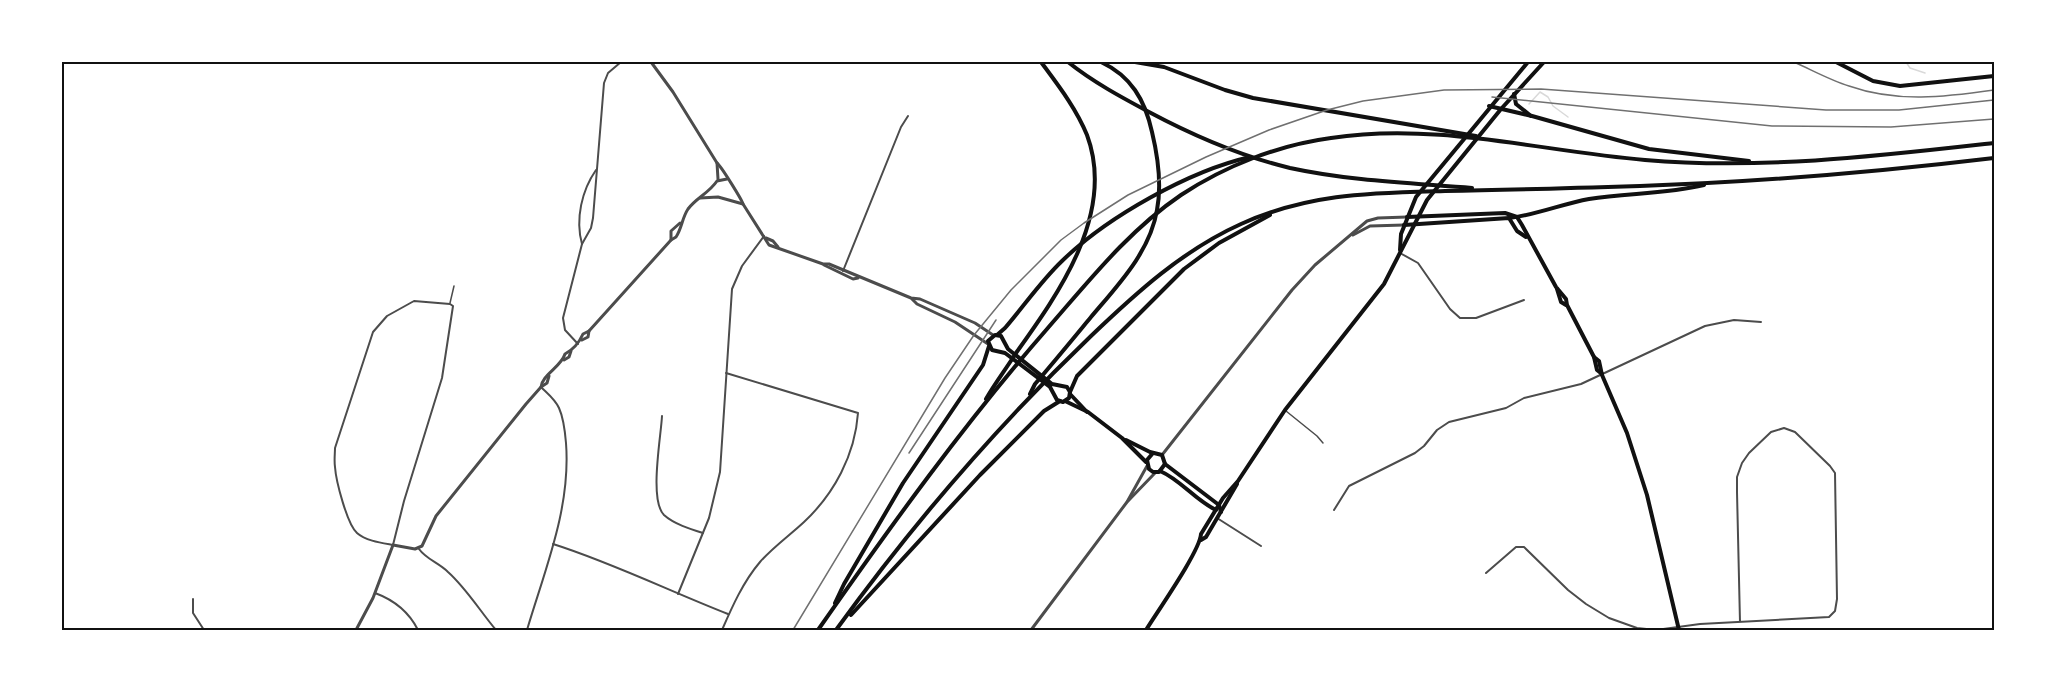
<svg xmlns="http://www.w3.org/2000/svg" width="2056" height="692" font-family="Montserrat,sans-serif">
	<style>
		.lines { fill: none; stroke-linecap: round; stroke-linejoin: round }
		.stream { stroke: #d9d9d9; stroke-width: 1.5 }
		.service { stroke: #4c4c4c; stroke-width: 1.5 }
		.minor { stroke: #4c4c4c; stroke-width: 2 }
		.tertiary { stroke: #4c4c4c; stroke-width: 3 }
		.secondary { stroke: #111; stroke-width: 4 }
		.trunk { stroke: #111; stroke-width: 4 }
		.tram { stroke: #707070; stroke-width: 1.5 }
		.rail { stroke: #707070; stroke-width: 1.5 }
		.neatline { fill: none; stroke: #111; stroke-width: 2 }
	</style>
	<rect width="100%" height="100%" fill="#fff"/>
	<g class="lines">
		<!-- stream -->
		<g class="stream">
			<path d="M1906 62 1910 68 1925 73"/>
			<path d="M1529 104 1540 92 1548 97 1553 106 1568 117"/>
		</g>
		<!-- service -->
		<g class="service">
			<path d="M450 303 454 286"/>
			<path d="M1286 411 1317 436 1323 443"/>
		</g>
		<!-- minor -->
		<g class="minor">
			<path d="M582 244C575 219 582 190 596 170"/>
			<path d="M1400 253 1418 263 1450 309 1460 318H1476L1524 300"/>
			<path d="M843 271 901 127 908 116"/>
			<path d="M414 301 450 304 453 306 442 378 404 501 393 545C382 543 366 541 357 533 347 524 336 481 335 467 334 460 335 454 335 448L373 332 387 316Z"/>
			<path d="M578 344 565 330 563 318 582 244 591 228 593 218 604 83 608 73 621 62"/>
			<path d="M662 416C661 437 649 500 664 515 674 524 690 529 703 533"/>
			<path d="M1334 510 1349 486 1415 453 1424 446 1437 430 1449 422 1506 408 1524 398 1581 384 1705 326 1734 320 1761 322"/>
			<path d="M1217 518 1261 546"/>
			<path d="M553 544C613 563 669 591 728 614"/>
			<path d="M419 549C426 559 439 563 448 572 466 588 480 611 496 630"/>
			<path d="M1486 573 1516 547H1524L1568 590 1586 604 1609 618 1637 628 1656 630 1700 624 1829 617 1835 611 1837 599 1835 473 1830 466 1795 432 1784 428 1771 432 1749 453 1742 463 1737 477V492L1740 622"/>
			<path d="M375 593C394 600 409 612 418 630"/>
			<path d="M678 594 709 518 720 472 732 289 742 266 764 236"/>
			<path d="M193 599V613L204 630"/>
			<path d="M527 630C545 569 571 508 566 443 565 431 564 419 559 408 555 399 547 393 541 387"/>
			<path d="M722 630C732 607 743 582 760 562 773 547 789 536 804 522 834 494 855 455 858 413L726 373"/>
		</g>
		<!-- tertiary -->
		<g class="tertiary">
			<path d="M651 62 673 92 717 163C721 166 742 200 743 204L769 245 823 264H829L911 298 920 299 975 323 993 335"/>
			<path d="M717 163 718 179"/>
			<path d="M700 198 718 197 743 204"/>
			<path d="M1353 235 1370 226 1404 225"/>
			<path d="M766 238 773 241 778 247"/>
			<path d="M671 240V231L680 223"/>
			<path d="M824 265 853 279 858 278"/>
			<path d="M912 299 917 304 955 322 988 344"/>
			<path d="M582 340 588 337 589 331"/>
			<path d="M564 360 569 357 571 351"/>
			<path d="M541 387C542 375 561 367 565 354 574 349 579 343 583 334L589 331 671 240 676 237C682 228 682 218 688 209 696 198 709 193 717 181L727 179"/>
			<path d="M1162 455 1292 290 1315 265 1367 221 1378 218 1407 217"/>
			<path d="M1128 501 1155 473"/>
			<path d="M356 630 373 598 393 545 415 549 422 546 436 516 526 404 541 387 547 383 549 376"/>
			<path d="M1031 630 1127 502 1147 466"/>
		</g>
		<!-- secondary -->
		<g class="secondary">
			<path d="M1836 62 1873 81 1900 86 1994 76"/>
			<path d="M1407 217 1505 213 1517 217 1522 225 1556 287 1566 299 1567 305 1594 357 1599 361 1602 375 1627 433 1647 495 1679 630"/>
			<path d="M1404 225 1509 218 1517 231 1526 237"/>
			<path d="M1400 250 1401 234 1416 197 1528 62"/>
			<path d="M1557 289 1561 302 1566 305"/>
			<path d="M995 335 1001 336 1008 349 1052 384 1067 387 1070 392 1069 398 1063 402 1057 400 1050 387 1021 365 1005 353 992 350 988 341Z"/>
			<path d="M1594 357 1597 370 1602 374"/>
			<path d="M1070 394 1087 412"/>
			<path d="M1065 401 1088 412 1122 438 1146 462"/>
			<path d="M1126 440 1150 452 1162 455 1165 464"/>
			<path d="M1153 453 1147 460 1149 469 1153 472H1159L1165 464"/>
			<path d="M1165 464 1219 505 1221 512"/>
			<path d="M1160 471C1181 480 1195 500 1216 510"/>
			<path d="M1201 540 1206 537 1237 484"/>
			<path d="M1146 630C1157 612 1200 551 1201 534L1223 498 1238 481 1285 410 1384 284 1427 200 1501 109 1544 62"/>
		</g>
		<!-- trunk -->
		<g class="trunk">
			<path d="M1068 62C1093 82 1121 97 1149 112 1194 136 1240 156 1290 168 1350 181 1411 183 1472 188"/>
			<path d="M1135 62 1164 67 1225 90 1253 98 1476 136"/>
			<path d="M1514 94 1516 104 1531 116"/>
			<path d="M1489 106 1532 116 1649 149 1749 161"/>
			<path d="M1509 218C1536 215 1562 204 1589 199 1628 193 1666 194 1704 185"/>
			<path d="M997 335 1005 328C1024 306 1041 281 1062 261 1107 217 1189 171 1250 157"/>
			<path d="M1070 392 1077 376 1184 269 1219 243 1270 215"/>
			<path d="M1030 394 1035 384C1054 362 1072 340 1091 317 1118 285 1150 252 1157 210 1162 184 1158 157 1152 132 1145 100 1131 76 1101 62"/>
			<path d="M986 399C995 383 1006 369 1016 353 1059 293 1116 213 1087 135 1076 108 1058 85 1041 62"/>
			<path d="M835 603 844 584 903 483 983 365 989 346"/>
			<path d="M851 615 980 475 1044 411 1060 401"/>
			<path d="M818 630C890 527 964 424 1047 329 1089 281 1128 231 1181 195 1225 166 1278 145 1331 138 1436 122 1540 151 1645 160 1761 170 1879 156 1994 143"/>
			<path d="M836 630C912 525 997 426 1091 336 1136 293 1183 250 1241 224 1310 193 1371 193 1445 191 1510 190 1575 188 1640 186 1758 182 1877 172 1994 158"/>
		</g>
		<!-- tram -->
		<path class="tram" d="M1794 62C1812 70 1830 80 1849 86 1897 103 1945 97 1994 90"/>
		<!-- rail -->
		<g class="rail">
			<path d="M1492 97 1772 126 1891 127 1994 119"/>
			<path d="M909 453 996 320"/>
			<path d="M793 630 945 378 974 335 1011 290 1061 240 1084 223 1128 195 1206 157 1269 130 1327 110 1363 101 1444 90 1541 89 1826 110H1899L1994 100"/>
		</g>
	</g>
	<!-- border -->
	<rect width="2056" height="692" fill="none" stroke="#ffffff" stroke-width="126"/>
	<rect x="63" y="63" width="1930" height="566" class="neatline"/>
</svg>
